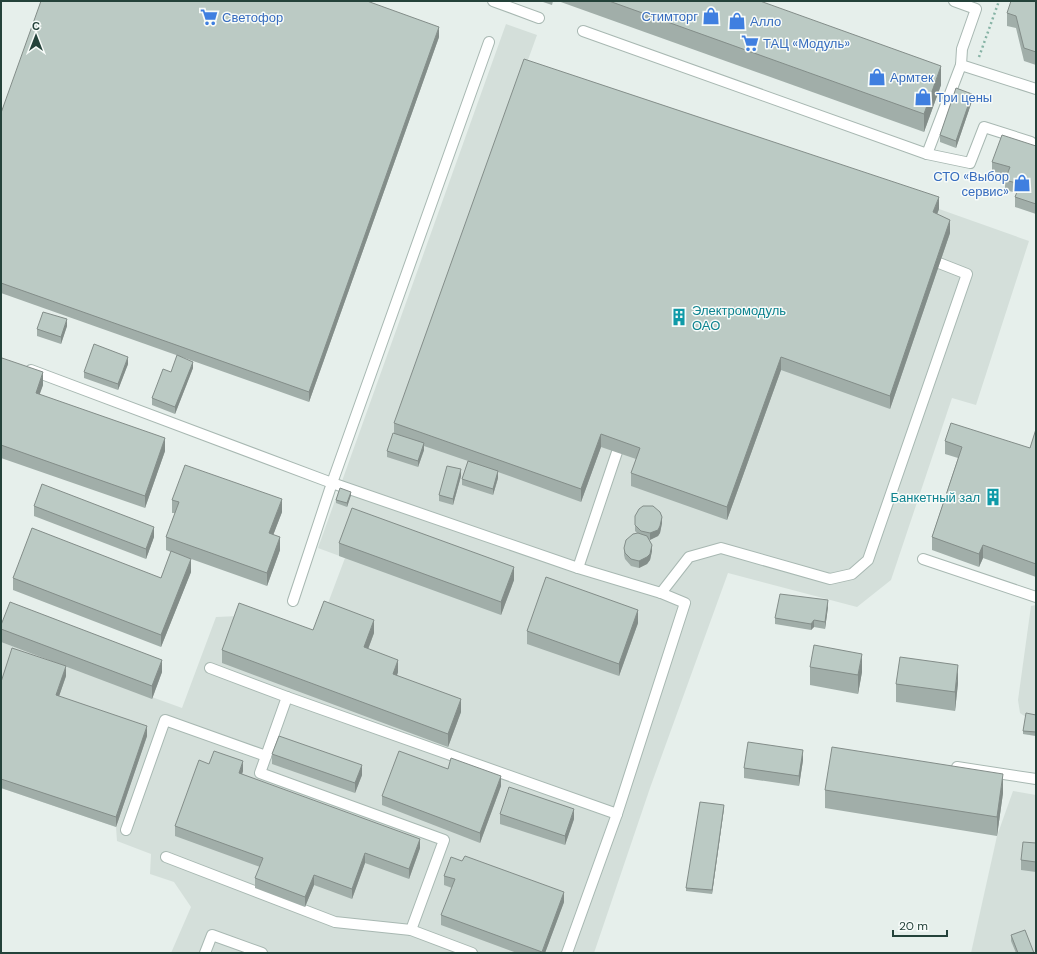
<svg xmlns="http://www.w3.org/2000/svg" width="1037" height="954" font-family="'DM Sans',sans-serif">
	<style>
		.built { fill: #d4dfda }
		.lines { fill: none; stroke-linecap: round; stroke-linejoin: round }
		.service-casing { stroke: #a8b8b2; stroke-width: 12 }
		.path { stroke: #86b3a5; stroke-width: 2.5; stroke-dasharray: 2 3; stroke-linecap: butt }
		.service { stroke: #fff; stroke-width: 10 }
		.wall { fill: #a1aea9 }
		.shaded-wall { fill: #838d89 }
		.building { fill: #bbcac4; stroke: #838d89 }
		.labels { text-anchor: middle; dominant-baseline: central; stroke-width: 3; stroke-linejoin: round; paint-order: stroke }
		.shop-label { font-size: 13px; fill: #366cbe; stroke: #f7fbf9; text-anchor: start }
		.culture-label { font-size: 13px; fill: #0d838f; stroke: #f7fbf9; text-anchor: start }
	</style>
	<rect width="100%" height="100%" fill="#e6efeb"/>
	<!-- built -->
	<g class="built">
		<path d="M506 24 537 35 524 71 939 209 1029 241 976 405 952 398 891 580 857 607 728 573 650 788 594 953H171L191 907 174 882 150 874 151 854 117 841 116 827 1 788V642L182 708 216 617 239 616 313 643 345 558 318 548Z"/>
		<path d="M1036 605V736L1023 734 1026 717 1020 713 1018 700 1031 606Z"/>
		<path d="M1013 791 1036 795V953H971L997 836Z"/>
	</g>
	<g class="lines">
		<!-- service casing -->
		<g class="service-casing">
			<g id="service">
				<path d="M493 1 539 18"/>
				<path d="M954 1 976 9 962 49 961 65 1036 89"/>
				<path d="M583 31 927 154"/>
				<path d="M961 65 927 154 970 163 984 127 1031 142"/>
				<path d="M31 370 332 483 293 601"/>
				<path d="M923 559 1036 597"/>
				<path d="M578 568 617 452"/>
				<path d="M661 593 689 557 721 548 830 579 852 574 868 560 967 274 939 263"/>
				<path d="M210 668 287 697 617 814 685 603 661 593 578 568 332 483 489 42"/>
				<path d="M287 697 260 773 444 840 411 930"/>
				<path d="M957 767 1036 779"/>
				<path d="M126 830 165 720 266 756"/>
				<path d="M166 857 335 922 411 930 472 953"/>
				<path d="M205 953 212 935 262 953"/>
				<path d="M567 953 617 814"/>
			</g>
		</g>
		<!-- path -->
		<path class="path" d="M979 57 999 1"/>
		<!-- service -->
		<use href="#service" class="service"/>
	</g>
	<!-- wall -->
	<g class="wall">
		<path d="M540 1H553L552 5Z"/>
		<path d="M558 1H760L941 85 924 132Z"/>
		<path d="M1036 1V65L1024 61 1016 28 1007 26V13Z"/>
		<path d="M439 37 309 402 1 293V113Z"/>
		<path d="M972 101 956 148 940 142V135Z"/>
		<path d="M1036 146V214L1015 207V197L1017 193 1005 190V180L1007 176 992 171V162Z"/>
		<path d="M939 209 937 214 950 233 890 409 781 370 727 520 631 486V473L636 459 601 447 581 502 498 472V478L493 495 462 485V479L468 461 424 446V450L418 467 387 457V451L394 434V423Z"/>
		<path d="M67 326 61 344 37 336V329Z"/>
		<path d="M1 360 43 385 39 394 165 451 145 508 1 458Z"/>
		<path d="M128 364 118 390 84 378V372Z"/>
		<path d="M193 368 175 414 152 405V398L171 372Z"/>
		<path d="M1036 429V577L983 558 979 567 932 550V537L958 458 945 454V441L1030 448Z"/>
		<path d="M461 476 453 505 439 501V495Z"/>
		<path d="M351 495 347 507 336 503V500Z"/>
		<path d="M172 500 282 512 273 535 280 550 267 586 180 555 191 572 161 647 13 590V578H161L171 552 166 550V537L175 513H172Z"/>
		<path d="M34 506 154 537 146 559 34 516Z"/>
		<path d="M635 516 662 523 660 533 658 536 649 540 652 551 650 560 647 564 639 568 631 566 625 559 624 555V548L637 533 635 531Z"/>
		<path d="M339 543 514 580 501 615 339 556Z"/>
		<path d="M828 607 825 629 814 627 811 630 775 624V618Z"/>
		<path d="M638 623 619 676 527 644V631Z"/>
		<path d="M1 625 162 672 152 699 1 642Z"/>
		<path d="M313 630 374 633 368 649 398 672 397 675 461 712 448 747 222 663V650Z"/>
		<path d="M810 667 862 672 858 694 810 685Z"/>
		<path d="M66 676 59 696 147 736 116 827 1 788V682Z"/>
		<path d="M958 683 955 711 896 702V684Z"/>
		<path d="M1036 715V736L1023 734V731Z"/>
		<path d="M272 754 362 775 355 793 272 764Z"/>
		<path d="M803 760 799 786 744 778V768Z"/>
		<path d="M209 764 243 771 242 774 420 848 409 879 365 863 352 899 314 885 305 907 255 888V878L260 867 175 836V826Z"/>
		<path d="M448 769 501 786 480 843 382 805V796Z"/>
		<path d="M825 790 1003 793 997 836 825 808Z"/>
		<path d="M724 808 712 894 686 891V888Z"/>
		<path d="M500 814 574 819 565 845 500 824Z"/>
		<path d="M1036 843V872L1021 870V860Z"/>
		<path d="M462 861 564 902 545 953H517L441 925V915L452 888 444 885V876Z"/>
		<path d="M1011 935 1034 953H1016L1011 941Z"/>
	</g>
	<!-- shaded-wall -->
	<g class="shaded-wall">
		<path d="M439 27V37L309 402V392Z"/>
		<path d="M941 66V85L924 132V114Z"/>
		<path d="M972 94V101L956 148V141Z"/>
		<path d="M939 197V209L933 225V212Z"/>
		<path d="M950 220V233L890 409V396Z"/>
		<path d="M67 319V326L61 344V337Z"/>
		<path d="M128 357V364L118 390V384Z"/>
		<path d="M781 357V370L727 520V507Z"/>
		<path d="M193 362V368L175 414V407Z"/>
		<path d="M43 372V385L36 405V393Z"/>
		<path d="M601 434V447L581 502V489Z"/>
		<path d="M165 438V451L145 508V496Z"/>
		<path d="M424 443V450L418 467V461Z"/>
		<path d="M461 469V476L453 505V499Z"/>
		<path d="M498 471V478L493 495V489Z"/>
		<path d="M351 492V495L347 507V503Z"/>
		<path d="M282 499V512L269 546V533Z"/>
		<path d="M662 517V523L660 533 658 536 650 540V533Z"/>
		<path d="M154 527V537L146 559V549Z"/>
		<path d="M280 537V550L267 586V573Z"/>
		<path d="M652 545V551L650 560 647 564 639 568V561Z"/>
		<path d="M983 545V558L979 567V554Z"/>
		<path d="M191 559V572L161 647V635Z"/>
		<path d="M514 567V580L501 615V602Z"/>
		<path d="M828 600V607L825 629V622Z"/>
		<path d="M638 610V623L619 676V664Z"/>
		<path d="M374 620V633L364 660V647Z"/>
		<path d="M814 620V627L811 630V624Z"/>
		<path d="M862 654V672L858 694V675Z"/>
		<path d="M162 660V672L152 699V686Z"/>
		<path d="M398 660V672L393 687V674Z"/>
		<path d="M958 665V683L955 711V692Z"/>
		<path d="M66 666V676L56 705V695Z"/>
		<path d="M461 699V712L448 747V734Z"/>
		<path d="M147 726V736L116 827V817Z"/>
		<path d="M803 750V760L799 786V776Z"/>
		<path d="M243 761V771L239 783V773Z"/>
		<path d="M362 765V775L355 793V783Z"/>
		<path d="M1003 774V793L997 836V817Z"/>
		<path d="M501 776V786L480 843V833Z"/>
		<path d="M724 805V808L712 894V890Z"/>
		<path d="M574 809V819L565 845V836Z"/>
		<path d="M420 839V848L409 879V869Z"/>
		<path d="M365 853V863L352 899V889Z"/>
		<path d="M314 875V885L305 907V897Z"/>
		<path d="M564 892V902L545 953H542Z"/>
	</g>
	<!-- building -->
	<g class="building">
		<path d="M41 1H367L439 27 309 392 1 283V113Z"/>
		<path d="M609 1H760L941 66 924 114Z"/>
		<path d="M1011 1H1036V52L1024 48 1016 16 1007 13Z"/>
		<path d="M524 59 939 197 933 212 950 220 890 396 781 357 727 507 631 473 640 448 601 434 581 489 394 423Z"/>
		<path d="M956 88 972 94 956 141 940 135Z"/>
		<path d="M1002 135 1036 146V204L1015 197 1020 184 1005 180 1010 167 992 162Z"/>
		<path d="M43 312 67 319 61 337 37 329Z"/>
		<path d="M94 344 128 357 118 384 84 372Z"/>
		<path d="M177 355 193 362 175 407 152 398 163 369 171 372Z"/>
		<path d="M2 358 43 372 36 393 165 438 145 496 1 445V360Z"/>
		<path d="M951 423 1030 448 1036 429V564L983 545 979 554 932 537 962 447 945 441Z"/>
		<path d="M393 433 424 443 418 461 387 451Z"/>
		<path d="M468 461 498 471 493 489 462 479Z"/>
		<path d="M185 465 282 499 269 533 280 537 267 573 166 537 179 502 172 500Z"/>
		<path d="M447 466 461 469 453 499 439 495Z"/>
		<path d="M42 484 154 527 146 549 34 506Z"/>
		<path d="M340 488 351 492 347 503 336 500Z"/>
		<path d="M643 506H653L660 512 662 517 660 526 658 530 650 533 641 531 635 525V516L639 509Z"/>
		<path d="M352 508 514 567 501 602 339 543Z"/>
		<path d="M32 528 161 578 171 551 191 559 161 635 13 578Z"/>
		<path d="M638 533 647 536 652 545 650 554 647 557 639 561 631 559 625 553 624 548 626 540 633 534Z"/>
		<path d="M546 577 638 610 619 664 527 631Z"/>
		<path d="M780 594 828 600 825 622 814 620 811 624 775 618Z"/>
		<path d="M324 601 374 620 364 647 398 660 393 674 461 699 448 734 222 650 239 603 313 630Z"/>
		<path d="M10 602 162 660 152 686 1 629V625Z"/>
		<path d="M814 645 862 654 858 675 810 667Z"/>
		<path d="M12 648 66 666 56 695 147 726 116 817 1 779V682Z"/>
		<path d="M900 657 958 665 955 692 896 684Z"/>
		<path d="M1026 713 1036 715V732L1023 731Z"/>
		<path d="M279 736 362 765 355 783 272 754Z"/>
		<path d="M748 742 803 750 799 776 744 768Z"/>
		<path d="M832 747 1003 774 997 817 825 790Z"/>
		<path d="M214 751 243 761 239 773 420 839 409 869 365 853 352 889 314 875 305 897 255 878 263 858 175 826 199 760 209 764Z"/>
		<path d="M399 751 448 769 451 758 501 776 480 833 382 796Z"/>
		<path d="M509 787 574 809 565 836 500 814Z"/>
		<path d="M700 802 724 805 712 890 686 888Z"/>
		<path d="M1023 842 1036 843V862L1021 860Z"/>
		<path d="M465 856 564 892 542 952 441 915 455 879 444 876 451 857 462 861Z"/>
		<path d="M1025 930 1034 953H1018L1011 935Z"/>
	</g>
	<!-- icons -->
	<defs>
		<g id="shop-bare" transform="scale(1.38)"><path d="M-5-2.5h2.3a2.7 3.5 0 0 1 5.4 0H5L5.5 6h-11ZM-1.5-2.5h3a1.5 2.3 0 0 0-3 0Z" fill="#3f7fe0" stroke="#f7fbf9" stroke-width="2.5" paint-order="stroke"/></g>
		<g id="supermarket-bare" transform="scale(1.38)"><path d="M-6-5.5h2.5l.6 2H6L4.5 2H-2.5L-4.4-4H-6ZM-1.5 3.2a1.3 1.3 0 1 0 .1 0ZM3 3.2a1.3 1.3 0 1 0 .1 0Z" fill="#3f7fe0" stroke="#f7fbf9" stroke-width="2.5" paint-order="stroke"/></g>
		<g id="building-bare" transform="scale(1.38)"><path d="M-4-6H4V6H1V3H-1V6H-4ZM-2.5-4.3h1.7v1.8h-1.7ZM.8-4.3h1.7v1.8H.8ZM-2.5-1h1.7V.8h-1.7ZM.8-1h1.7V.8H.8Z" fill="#0f9aa8" stroke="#f7fbf9" stroke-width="2.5" paint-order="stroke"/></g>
	</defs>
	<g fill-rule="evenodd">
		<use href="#shop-bare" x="711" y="16"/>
		<use href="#supermarket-bare" x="209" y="17"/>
		<use href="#shop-bare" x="737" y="21"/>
		<use href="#supermarket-bare" x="750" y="43"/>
		<use href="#shop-bare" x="877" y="77"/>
		<use href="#shop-bare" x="923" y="97"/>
		<use href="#shop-bare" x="1022" y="183"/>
		<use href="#building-bare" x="679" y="317"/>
		<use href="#building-bare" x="993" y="497"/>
	</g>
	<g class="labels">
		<!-- shop labels -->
		<g class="shop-label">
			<text x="698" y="16" text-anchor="end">Стимторг</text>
			<text x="222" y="17">Светофор</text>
			<text x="750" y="21">Алло</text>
			<text x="763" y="43">ТАЦ «Модуль»</text>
			<text x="890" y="77">Армтек</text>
			<text x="936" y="97">Три цены</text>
			<text x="1009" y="176" text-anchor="end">СТО «Выбор<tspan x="1009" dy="15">сервис»</tspan></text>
		</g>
		<!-- culture labels -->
		<g class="culture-label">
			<text x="692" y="310">Электромодуль<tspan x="692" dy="15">ОАО</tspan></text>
			<text x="980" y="497" text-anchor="end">Банкетный зал</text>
		</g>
	</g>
	<!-- border -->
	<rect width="1037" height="954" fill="none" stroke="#24423a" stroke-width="4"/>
	<!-- north arrow -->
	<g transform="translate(36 36)" stroke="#f7fbf9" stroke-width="3" paint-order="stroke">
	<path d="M0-3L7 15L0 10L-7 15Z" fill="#24423a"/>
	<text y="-6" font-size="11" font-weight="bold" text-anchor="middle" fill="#24423a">С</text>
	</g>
	<!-- scale -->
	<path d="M893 930v6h54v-6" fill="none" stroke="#24423a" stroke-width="2"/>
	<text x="899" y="930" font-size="12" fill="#24423a" stroke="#f7fbf9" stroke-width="3" paint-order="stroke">20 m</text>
</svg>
